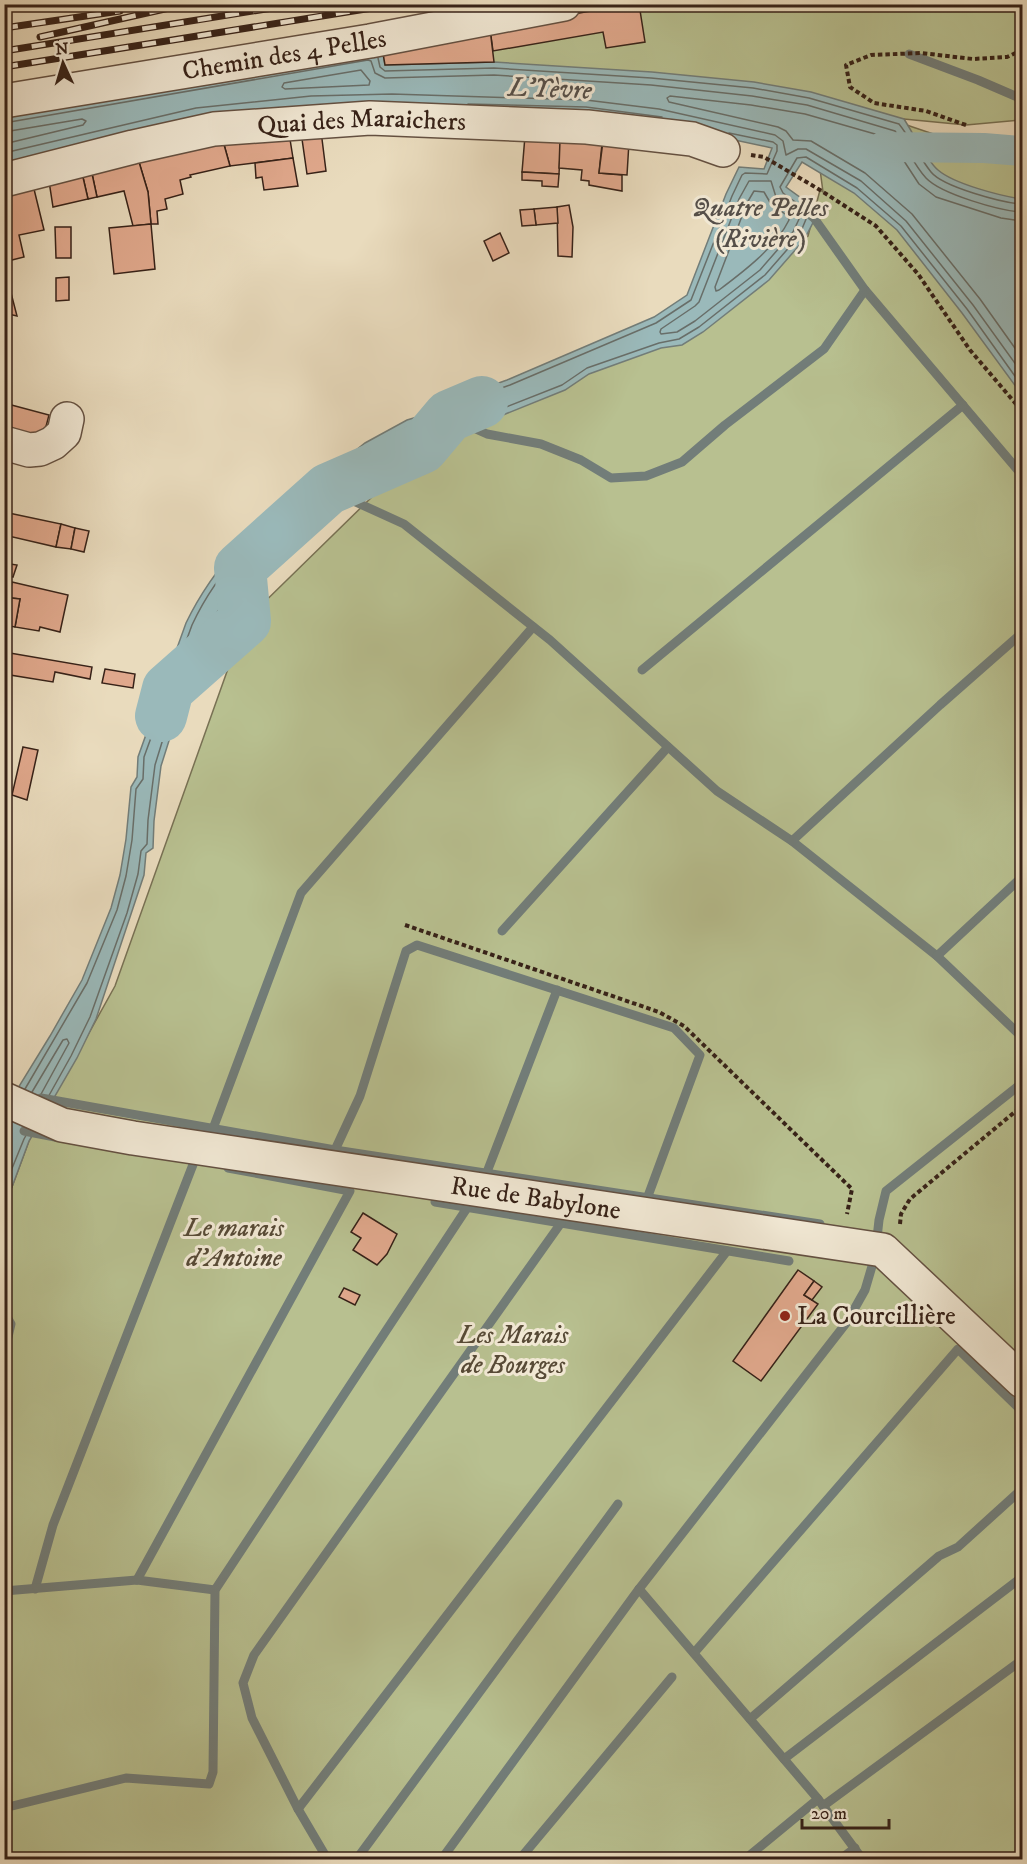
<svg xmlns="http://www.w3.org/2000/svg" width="1027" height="1864" font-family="'IM FELL DW Pica',serif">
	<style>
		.green { fill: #b8c090; stroke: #787154; stroke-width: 1.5 }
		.water { fill: #9ab9ba; stroke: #727d79; stroke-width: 1.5 }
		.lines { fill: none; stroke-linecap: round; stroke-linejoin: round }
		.shore { stroke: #686e69; stroke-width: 1.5 }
		.stream { stroke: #727d79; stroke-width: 9 }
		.canal { stroke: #9ab9ba; stroke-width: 30 }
		.river { stroke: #9ab9ba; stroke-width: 52 }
		.building { fill: #e0a88c; stroke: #372218; stroke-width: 1.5 }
		.minor-casing { stroke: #645041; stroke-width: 36 }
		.path { stroke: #372218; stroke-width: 4; stroke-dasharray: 4.5 3; stroke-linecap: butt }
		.minor { stroke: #f1e8d4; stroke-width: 33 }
		.rail-casing { stroke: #372218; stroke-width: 7 }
		.rail { stroke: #f1e8d4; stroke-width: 4.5; stroke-dasharray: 14; stroke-linecap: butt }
		.poi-dot { fill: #8f2418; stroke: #f1e8d4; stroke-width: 2 }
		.labels { text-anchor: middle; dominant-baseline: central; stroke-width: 6; stroke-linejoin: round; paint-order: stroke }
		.street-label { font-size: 26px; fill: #372218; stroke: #f1e8d4 }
		.park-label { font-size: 26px; font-style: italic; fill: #574a36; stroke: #f1e8d4 }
		.poi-label { font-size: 26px; fill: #372218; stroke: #f1e8d4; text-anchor: start }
		.water-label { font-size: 27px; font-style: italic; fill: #554f49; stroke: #f1e8d4 }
	</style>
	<rect width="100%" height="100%" fill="#e9dbbd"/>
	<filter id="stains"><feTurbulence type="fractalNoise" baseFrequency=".00333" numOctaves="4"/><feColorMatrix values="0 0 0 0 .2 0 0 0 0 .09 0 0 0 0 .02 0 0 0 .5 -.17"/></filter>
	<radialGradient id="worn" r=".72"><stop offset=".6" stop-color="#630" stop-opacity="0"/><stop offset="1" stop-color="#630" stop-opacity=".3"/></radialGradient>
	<!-- green -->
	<path class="green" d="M610 5H1022V120L966 125 883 117 957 142 1022 144V1859L5 1860V1200L12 1187 29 1141 115 986 245 621 422 448 714 307 808 236 820 190 823 192 812 109 385 65 381 44Z"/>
	<!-- water -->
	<path class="water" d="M381 44 385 65 494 62 652 72 754 82 811 92 904 119C913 133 927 161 938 170 954 184 1001 196 1022 199V395L962 313 897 230 854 193 802 162 786 187 819 211 804 240 769 280 703 332 682 345 661 348 589 374 565 390 498 417 444 435 403 454 334 507 291 545 281 547 249 576 219 620 210 638 173 728 161 766 154 821 153 848 146 853 144 875 96 1019 77 1058 29 1141 12 1187 5 1200V1113L10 1101 50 1036 82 980 111 908 120 875 126 839 131 787 137 777 138 757 186 623C200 594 219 567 241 543L365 443 407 420 451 407 471 393 507 380 654 317 687 295 726 194 739 167 764 169 772 148 716 136 517 112 5 167V110Z"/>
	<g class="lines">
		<!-- shore -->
		<g class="shore">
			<path d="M378 58 380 67 385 71 494 68 651 78 753 88 809 98 899 124C911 139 919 157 931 172 943 187 1003 203 1022 204"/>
			<path d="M361 70 370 81 369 85 285 89 282 87 284 83Z"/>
			<path d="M468 104 586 107 662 117"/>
			<path d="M4 123 368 60 371 61 375 73 385 78 494 75 651 85 752 96 807 105 895 131C906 146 914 165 926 178 941 194 1000 211 1022 212"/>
			<path d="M4 132 82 119 86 121 83 125 4 144"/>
			<path d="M4 153 196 108 311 96 392 94 586 100 659 109 775 135 783 141 786 155 798 149H806L861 181 906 221 973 305 1022 373"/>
			<path d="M749 181H771L776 197 799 214 800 217 793 232 760 270 695 321 677 332 661 334 660 332 661 329 695 306 699 302 739 199Z"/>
			<path d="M754 191 764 192 771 204 788 216 789 220C776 247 743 272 719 290L716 291 715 287 747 203Z"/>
			<path d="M1022 221 1001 218 936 197 919 184 889 138 805 114 751 105 670 96 667 98 669 102 778 127 786 131 793 140 811 141 865 173 912 214 980 299 1022 358"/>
			<path d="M25 1089 87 983 117 910 126 876 132 840 136 789 143 779 144 757 192 625C205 597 224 570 245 548L368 448 410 426 453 412 474 398 510 385 656 323 691 300 732 196 742 175 745 173 767 174 777 151V145L773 142 729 133"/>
			<path d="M32 1092 63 1040 67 1039 69 1043 40 1096"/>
			<path d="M47 1099 71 1056 90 1017 127 913 138 874 141 851 147 844 148 820 155 765 167 726 205 635 214 617 246 571 277 543 289 539 330 503 400 449 442 430 496 411 562 385 587 368 659 343 679 339 699 327 765 275 799 236 809 212 783 193 780 187 797 158 806 157 857 188 901 226 967 309 1022 386"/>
			<path d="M4 1188 24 1139 29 1130"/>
		</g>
		<!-- stream -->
		<g class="stream">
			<path d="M909 54 978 80 1022 99"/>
			<path d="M805 211 814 218 865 290 1022 475"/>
			<path d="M460 422 487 434 541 444 581 460 611 478 646 476 682 462 725 425 824 349 865 290"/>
			<path d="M336 493 404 524 550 640 717 791 792 841 937 956 1022 1037"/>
			<path d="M642 670 963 405"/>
			<path d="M792 841 940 705 1022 633"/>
			<path d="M502 931 668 747"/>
			<path d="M937 956 1022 877"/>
			<path d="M41 1098 335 1150 820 1224"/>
			<path d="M214 1126 301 893 533 627"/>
			<path d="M24 1131 55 1137"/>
			<path d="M335 1150 360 1096 406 951 417 945 674 1028 700 1055 648 1196"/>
			<path d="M487 1172 557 990"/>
			<path d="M435 1202 789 1261"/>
			<path d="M4 1312 11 1324 4 1354"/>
			<path d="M137 1580 350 1191 228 1168"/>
			<path d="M35 1589 53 1525 194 1162"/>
			<path d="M639 1589 818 1799 863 1860"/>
			<path d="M4 1591 137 1580 215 1590"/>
			<path d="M694 1653 958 1349 1022 1411"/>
			<path d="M750 1719 939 1556 958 1547 1022 1489"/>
			<path d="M784 1759 1022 1577"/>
			<path d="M823 1806 1022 1660"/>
			<path d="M4 1808 126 1778 209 1784 213 1772 215 1590 467 1208"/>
			<path d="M298 1809 727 1251"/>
			<path d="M328 1860 298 1809 252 1718 243 1683 254 1655 561 1223"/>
			<path d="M356 1860 618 1504"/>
			<path d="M441 1860 639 1589 847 1322 865 1290 875 1256 879 1220 886 1191 1022 1083"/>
			<path d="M519 1860 672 1677"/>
			<path d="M744 1860 818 1799"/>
			<path d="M839 1860 855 1848"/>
		</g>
		<!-- canal -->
		<path class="canal" d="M882 147 984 148 1022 151"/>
		<!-- river -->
		<path class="river" d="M161 716 168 689 245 621 240 568 328 489 422 448 449 416 482 402"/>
	</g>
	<!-- building -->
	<g class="building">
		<path d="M630 4H639L645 42 606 48 603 32 493 51 490 29Z"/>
		<path d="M490 29 494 62 385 65 382 47Z"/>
		<path d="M321 131 326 171 307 174 301 132Z"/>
		<path d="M289 133 293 158 230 166 223 141Z"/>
		<path d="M525 136 561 138 559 174 522 172Z"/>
		<path d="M560 140 602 144 599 173 622 175V191L589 185V181L581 180 582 170 559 168Z"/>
		<path d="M223 141 230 166 190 175 191 177 180 180 183 194 165 199 167 209 157 211 158 224H151L148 192 139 162Z"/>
		<path d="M603 141 629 142 627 175 599 173Z"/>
		<path d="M293 158 298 186 264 190 262 177 256 178 255 163Z"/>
		<path d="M139 162 148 192 151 224 133 226 124 191 97 197 91 169Z"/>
		<path d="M91 169 97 197 88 199 82 173Z"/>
		<path d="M522 172 559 174 558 187 542 186V181L522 180Z"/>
		<path d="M82 173 88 199 53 207 49 181Z"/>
		<path d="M33 185 44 230 19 235 24 257 4 262V191Z"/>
		<path d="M569 205 573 227 572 257 558 256 557 207Z"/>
		<path d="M557 207 558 223 536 225 534 209Z"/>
		<path d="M534 209 536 225 522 226 520 210Z"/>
		<path d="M151 224 155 269 114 274 109 228Z"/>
		<path d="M55 227H71V258H56Z"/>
		<path d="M500 233 509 253 493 261 484 241Z"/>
		<path d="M69 277V300L56 301V278Z"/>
		<path d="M4 292 11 293 17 316 4 313Z"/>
		<path d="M4 403 49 415 43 438 4 428Z"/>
		<path d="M4 512 61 524 56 547 4 535Z"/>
		<path d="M61 524 75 528 71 549 56 547Z"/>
		<path d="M75 528 89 531 84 552 71 549Z"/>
		<path d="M4 563 17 565 13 577 4 574Z"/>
		<path d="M12 582 68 595 60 632 40 627 39 631 15 627 20 599 9 598Z"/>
		<path d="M4 597 20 599 15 627 4 625Z"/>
		<path d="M4 652 92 667 90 679 55 672 53 682 4 674Z"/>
		<path d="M105 669 135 674 133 688 102 683Z"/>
		<path d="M23 747 38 750 27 800 12 795Z"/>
		<path d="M363 1213 397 1234 387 1254 377 1265 353 1250 361 1238 351 1232Z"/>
		<path d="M798 1270 814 1281 804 1295 818 1304 761 1381 733 1361Z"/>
		<path d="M814 1281 822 1287 812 1300 804 1295Z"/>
		<path d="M344 1288 360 1295 355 1305 339 1297Z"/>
	</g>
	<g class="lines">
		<!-- minor casing -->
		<g class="minor-casing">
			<g id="minor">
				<path id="s1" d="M4 101 370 41 564 4"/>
				<path id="s2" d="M4 180 133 147 214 129 370 118 587 127 692 139 723 150"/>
				<path d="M4 443 29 450 40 449 53 443 64 433 67 419"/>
				<path id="s3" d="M4 1099 62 1125 133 1138 883 1250 1022 1381"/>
			</g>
		</g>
		<!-- path -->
		<g class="path">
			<path d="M966 125 926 111 874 103 850 87 846 65 871 55 921 53 973 59 1007 57 1022 50"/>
			<path d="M751 155 764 157 820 190 876 226 918 274 970 350 1022 411"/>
			<path d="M405 925 659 1012 684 1026 852 1189 847 1214"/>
			<path d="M900 1224 901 1214 910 1199 1022 1106"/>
		</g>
		<!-- minor -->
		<use href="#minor" class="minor"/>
		<!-- rail casing -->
		<g class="rail-casing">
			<g id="rail">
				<path d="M4 28 120 11"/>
				<path d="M40 37 187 4"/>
				<path d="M4 51 297 4"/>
				<path d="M4 67 397 4"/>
			</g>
		</g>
		<!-- rail -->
		<use href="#rail" class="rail"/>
	</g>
	<!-- markers -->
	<circle class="poi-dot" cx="785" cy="1316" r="6"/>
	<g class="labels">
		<!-- street labels -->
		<g class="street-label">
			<text stroke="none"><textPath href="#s1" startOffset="284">Chemin des 4 Pelles</textPath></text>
			<text stroke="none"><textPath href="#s2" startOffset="364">Quai des Maraichers</textPath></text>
			<text stroke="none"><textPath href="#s3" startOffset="543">Rue de Babylone</textPath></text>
		</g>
		<!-- park labels -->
		<g class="park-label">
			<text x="234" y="1228">Le marais<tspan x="234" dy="30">d'Antoine</tspan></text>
			<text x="513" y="1335">Les Marais<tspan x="513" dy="30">de Bourges</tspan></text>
		</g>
		<!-- poi labels -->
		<g class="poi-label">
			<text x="797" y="1316">La Courcillière</text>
		</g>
		<!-- water labels -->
		<g class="water-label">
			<text transform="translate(550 89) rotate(2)">L'Yèvre</text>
			<text x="760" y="208">Quatre Pelles<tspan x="760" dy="31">(Rivière)</tspan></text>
		</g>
	</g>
	<!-- margin -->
	<rect width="1027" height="1864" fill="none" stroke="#e9dbbd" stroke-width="24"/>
	<rect x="6" y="6" width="1015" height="1852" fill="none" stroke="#372218" stroke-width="3"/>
	<rect x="12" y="12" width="1003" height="1840" fill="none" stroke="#372218" stroke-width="1.5"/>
	<!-- north arrow -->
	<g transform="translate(63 63) rotate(356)" stroke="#f1e8d4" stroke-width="4.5" paint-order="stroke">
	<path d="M0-4.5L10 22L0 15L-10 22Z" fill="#372218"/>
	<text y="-9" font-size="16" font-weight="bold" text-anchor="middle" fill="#372218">N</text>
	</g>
	<!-- scale -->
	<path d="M802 1819v9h87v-9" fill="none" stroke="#372218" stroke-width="3"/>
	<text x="811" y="1819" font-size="18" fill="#372218" stroke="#f1e8d4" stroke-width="4.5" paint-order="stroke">20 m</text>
	<rect width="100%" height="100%" filter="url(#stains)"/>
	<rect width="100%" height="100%" fill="url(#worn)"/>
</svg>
